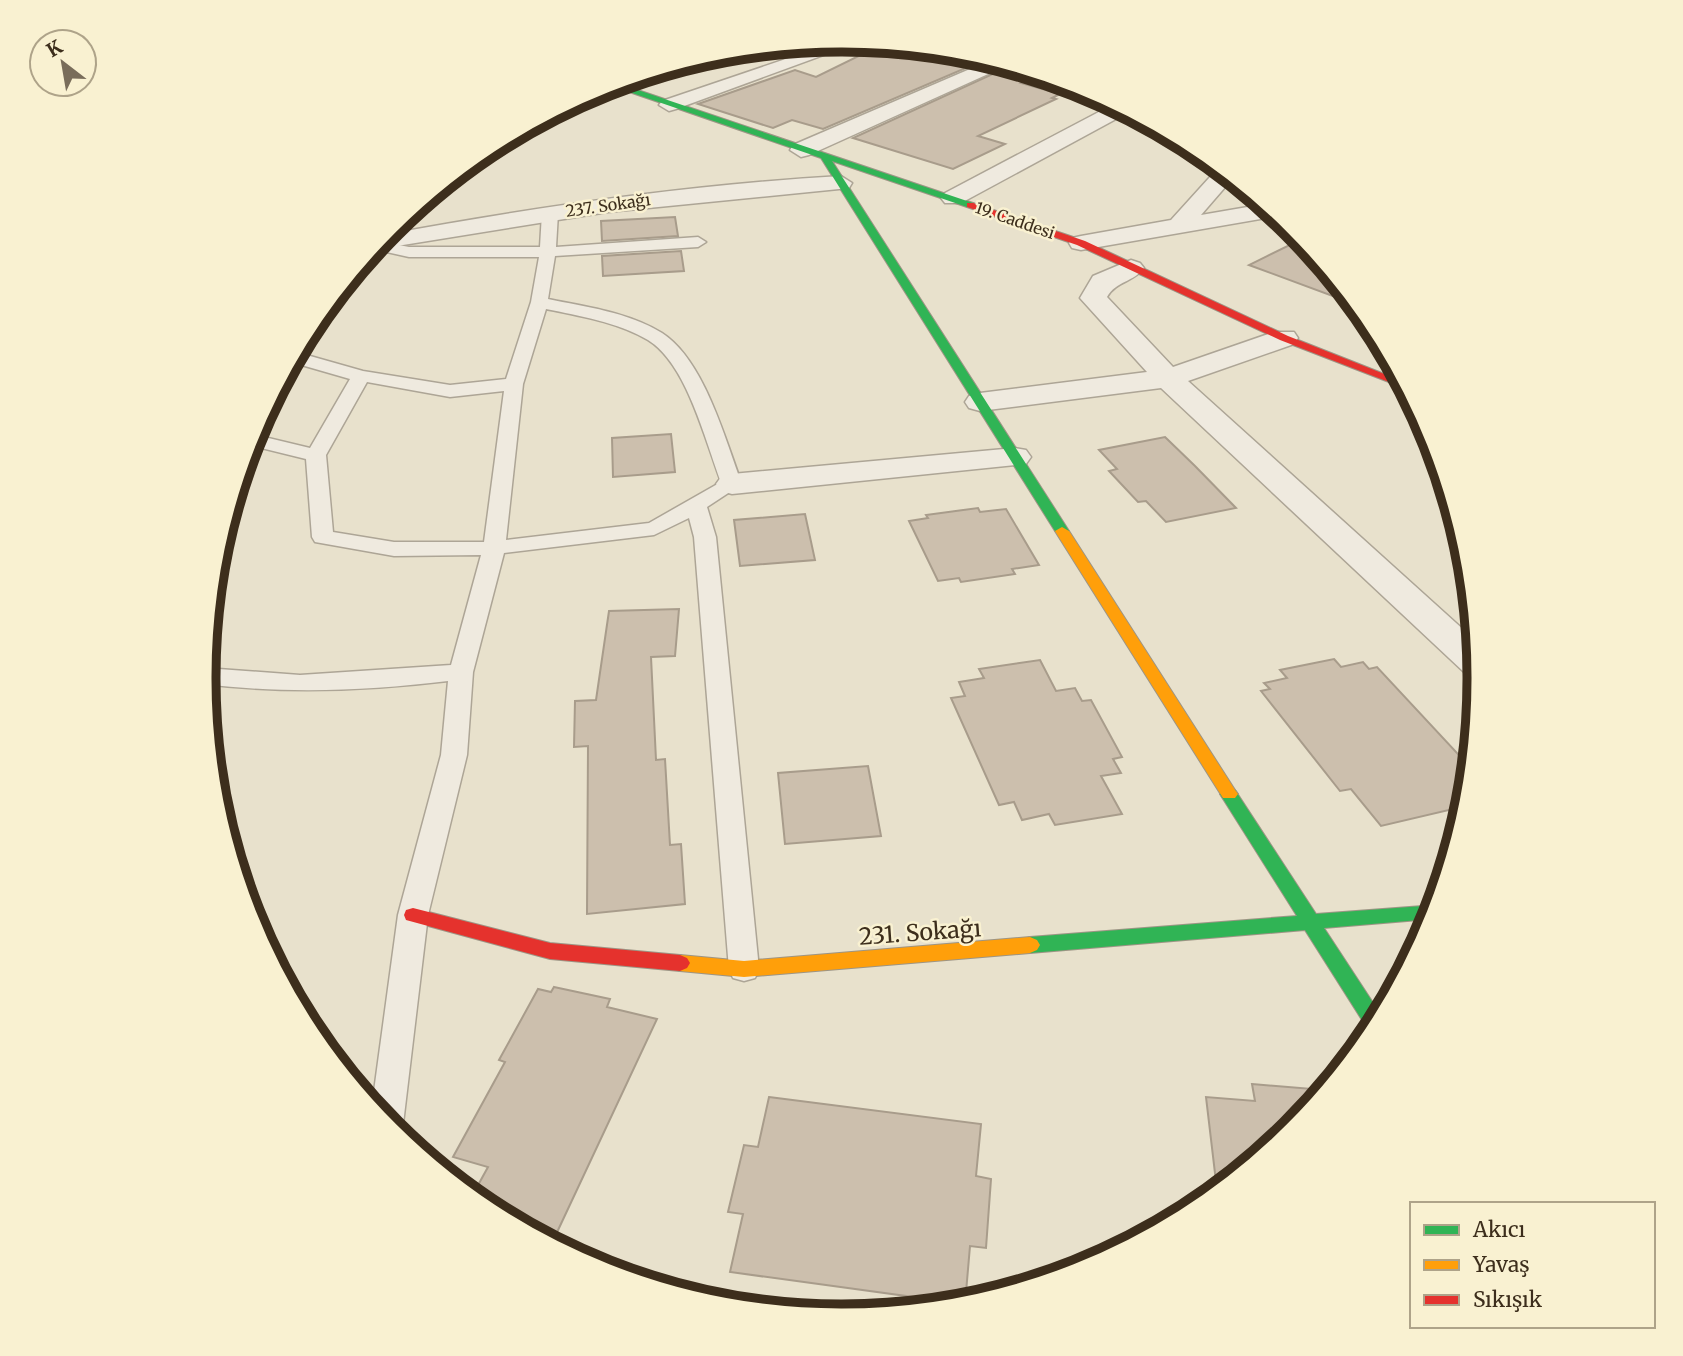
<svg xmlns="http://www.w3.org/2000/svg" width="1683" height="1356" font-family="Merriweather,serif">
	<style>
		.building { fill: #ccbfad; stroke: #a89c8b; stroke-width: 2 }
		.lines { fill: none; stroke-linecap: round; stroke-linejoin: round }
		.lane-casing { stroke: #ada596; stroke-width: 3 }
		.street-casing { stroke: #ada596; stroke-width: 3 }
		.fast-casing { stroke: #9d9585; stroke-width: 2 }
		.slow-casing { stroke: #9d9585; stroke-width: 2 }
		.jam-casing { stroke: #9d9585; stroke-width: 2 }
		.lane { fill: #efeadf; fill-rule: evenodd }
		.street { fill: #efeadf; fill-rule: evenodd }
		.fast { fill: #30b455; fill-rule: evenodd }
		.slow { fill: #ff9f0a; fill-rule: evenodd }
		.jam { fill: #e5322d; fill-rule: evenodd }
		.labels { text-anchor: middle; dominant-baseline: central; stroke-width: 5; stroke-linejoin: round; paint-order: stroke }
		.far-street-label { font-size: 16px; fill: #3d2e1c; stroke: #f9f1d1 }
		.near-street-label { font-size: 23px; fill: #3d2e1c; stroke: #f9f1d1 }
		.rim { fill: none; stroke: #3d2e1c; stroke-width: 9 }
	</style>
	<rect width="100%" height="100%" fill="#e8e1cc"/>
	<!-- building -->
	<g class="building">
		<path d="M883 44 966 53 987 59 823 129 792 120 773 128 698 104 795 70 816 77Z"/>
		<path d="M1010 66 1038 74 1021 83 1060 94 1052 98 1056 99 978 136 1005 144 953 169 853 138Z"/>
		<path d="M675 217 678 236 602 241 601 221Z"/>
		<path d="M1302 239 1305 242 1357 305 1249 265Z"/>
		<path d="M681 251 684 271 603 276 602 256Z"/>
		<path d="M671 434 675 472 613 477 612 438Z"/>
		<path d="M1165 437 1195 466 1236 508 1166 522 1146 501 1138 502 1109 471 1117 469 1099 450Z"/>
		<path d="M978 508 980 512 1006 509 1039 565 1012 569 1015 574 961 582 959 578 938 581 909 521 928 518 926 515Z"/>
		<path d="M805 514 815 560 740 566 734 520Z"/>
		<path d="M679 609 675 656 651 657 656 760 665 759 670 845 681 844 685 904 587 914 588 746 574 747 575 701 596 700 609 611Z"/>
		<path d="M1334 659 1341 667 1363 662 1369 669 1377 667 1470 767 1466 806 1381 826 1351 789 1340 791 1261 691 1270 689 1264 683 1287 678 1280 670Z"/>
		<path d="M1040 660 1056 691 1075 688 1082 701 1091 700 1122 757 1113 759 1121 773 1101 776 1122 814 1055 825 1049 814 1022 820 1014 802 999 805 951 698 965 696 959 682 984 678 979 669Z"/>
		<path d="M868 766 881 836 785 844 778 773Z"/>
		<path d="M554 987 610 999 607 1007 657 1019 552 1243 487 1208 472 1196 488 1167 453 1157 505 1062 499 1060 538 989 551 992Z"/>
		<path d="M1252 1084 1325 1090 1292 1129 1217 1190 1206 1097 1255 1101Z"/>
		<path d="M769 1097 981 1124 976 1176 991 1179 986 1248 970 1246 965 1304 730 1272 743 1214 728 1212 744 1145 758 1147Z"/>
	</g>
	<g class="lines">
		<!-- lane casing -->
		<g class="lane-casing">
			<path id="lane" d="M550 208 558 213 556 247 698 237 706 242 698 247 555 256 548 299C586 307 628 312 662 333 704 360 725 439 742 484L707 507 716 537 759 969 755 978 744 981 733 978 729 969 694 537 689 518 654 535 504 553 473 672 467 755 428 915 403 1124 397 1135 372 1106 398 915 441 755 448 681C366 691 286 694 204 684L205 668 300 675 451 665 481 555 394 556 315 542 312 537 306 459 249 445 252 434 310 448 350 379 291 362 296 352 363 371 450 385 506 379 531 302 539 257H409L373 249 379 241 409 247H540L542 213ZM546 309C580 316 617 322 648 340 687 364 705 440 721 482L649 523 506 540 523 384ZM367 382 450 397 504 391 484 542H394L333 532 326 455Z"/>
		</g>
		<!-- street casing -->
		<g class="street-casing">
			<g id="street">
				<path d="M842 40 859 42 676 109 669 111 659 105 662 101Z"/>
				<path d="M991 60 1008 65 809 155 801 157 790 150 793 145Z"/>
				<path d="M1114 104 1129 112 961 203H945L941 198 945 193Z"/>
				<path d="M1219 167 1233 178 1201 215 1265 204 1278 216 1081 250 1072 248 1069 243 1072 238 1081 236 1171 220Z"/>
				<path d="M841 176 852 183 849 188 608 212 372 250 384 235C535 207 687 185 841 176Z"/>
				<path d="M1131 260 1140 263 1144 268C1134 282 1116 281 1107 297L1173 367 1274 332H1294L1298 338 1294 344 1188 381 1476 641 1479 676 1465 673 1161 388 980 411 969 408 965 402 969 396 980 393 1147 372 1080 298 1093 276Z"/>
				<path d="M1015 448 1026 450 1031 457 1026 464 732 494 721 491 716 484 721 477 732 474Z"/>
			</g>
		</g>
		<!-- fast casing -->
		<g class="fast-casing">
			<g id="fast">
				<path d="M617 83 973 203V207H967L832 161 1069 531 1067 534 1062 535 1055 531 821 158 609 85Z"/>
				<path d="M1229 788 1235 790 1316 914 1436 905 1431 919 1324 928 1381 1015 1372 1032 1369 1031 1305 930 1030 953 1023 950 1020 945 1023 940 1030 937 1297 916 1220 794 1223 790Z"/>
			</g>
		</g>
		<!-- slow casing -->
		<g class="slow-casing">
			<g id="slow">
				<path d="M1062 527 1069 531 1235 790 1238 794 1235 798H1223L1055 531Z"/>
				<path d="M1030 937 1037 940 1040 945 1037 950 1030 953 744 977 680 971 673 968 670 963 673 958 680 955 744 961Z"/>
			</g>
		</g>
		<!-- jam casing -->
		<g class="jam-casing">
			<g id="jam">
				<path d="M967 203H973L1085 241 1288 336 1402 381 1407 389 1280 340 1077 245 967 207Z"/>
				<path d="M413 908 550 943 680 955 687 958 690 963 687 968 680 971 550 959 406 920 404 915 406 910Z"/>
			</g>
		</g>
		<!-- lane -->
		<use href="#lane" class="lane"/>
		<!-- street -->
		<use href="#street" class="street"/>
		<!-- fast -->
		<use href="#fast" class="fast"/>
		<!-- slow -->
		<use href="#slow" class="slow"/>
		<!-- jam -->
		<use href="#jam" class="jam"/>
	</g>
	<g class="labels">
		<!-- far-street labels -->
		<g class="far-street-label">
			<text transform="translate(608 205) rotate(-8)">237. Sokağı</text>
			<text transform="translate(1015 220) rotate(19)">19. Caddesi</text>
		</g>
		<!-- near-street labels -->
		<g class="near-street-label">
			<text transform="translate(920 932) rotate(-4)">231. Sokağı</text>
		</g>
	</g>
	<!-- crop -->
	<path d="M0 0H1683V1356H0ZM841 52H842A625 625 0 0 1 1467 677V679A625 625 0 0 1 842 1304H841A625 625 0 0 1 216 679V677A625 625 0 0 1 841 52Z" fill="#f9f1d1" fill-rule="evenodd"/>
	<path class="rim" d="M841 52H842A625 625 0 0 1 1467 677V679A625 625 0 0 1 842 1304H841A625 625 0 0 1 216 679V677A625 625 0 0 1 841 52Z"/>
	<!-- legend -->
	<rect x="1410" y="1202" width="245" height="126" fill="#f9f1d1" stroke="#aea389" stroke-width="2"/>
	<rect x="1424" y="1225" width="35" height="10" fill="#30b455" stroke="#aea389" stroke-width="2"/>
	<text x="1473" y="1237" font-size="21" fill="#3d2e1c">Akıcı</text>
	<rect x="1424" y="1260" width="35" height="10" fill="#ff9f0a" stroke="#aea389" stroke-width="2"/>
	<text x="1473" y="1272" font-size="21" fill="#3d2e1c">Yavaş</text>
	<rect x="1424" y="1295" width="35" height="10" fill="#e5322d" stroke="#aea389" stroke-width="2"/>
	<text x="1473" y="1307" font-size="21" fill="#3d2e1c">Sıkışık</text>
	<!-- north arrow -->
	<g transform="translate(63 63) rotate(329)"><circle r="33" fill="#f9f1d1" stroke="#aea389" stroke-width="2"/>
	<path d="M0-5L12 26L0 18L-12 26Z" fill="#796d5a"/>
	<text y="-10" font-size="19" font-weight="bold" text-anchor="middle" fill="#3d2e1c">K</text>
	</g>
</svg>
